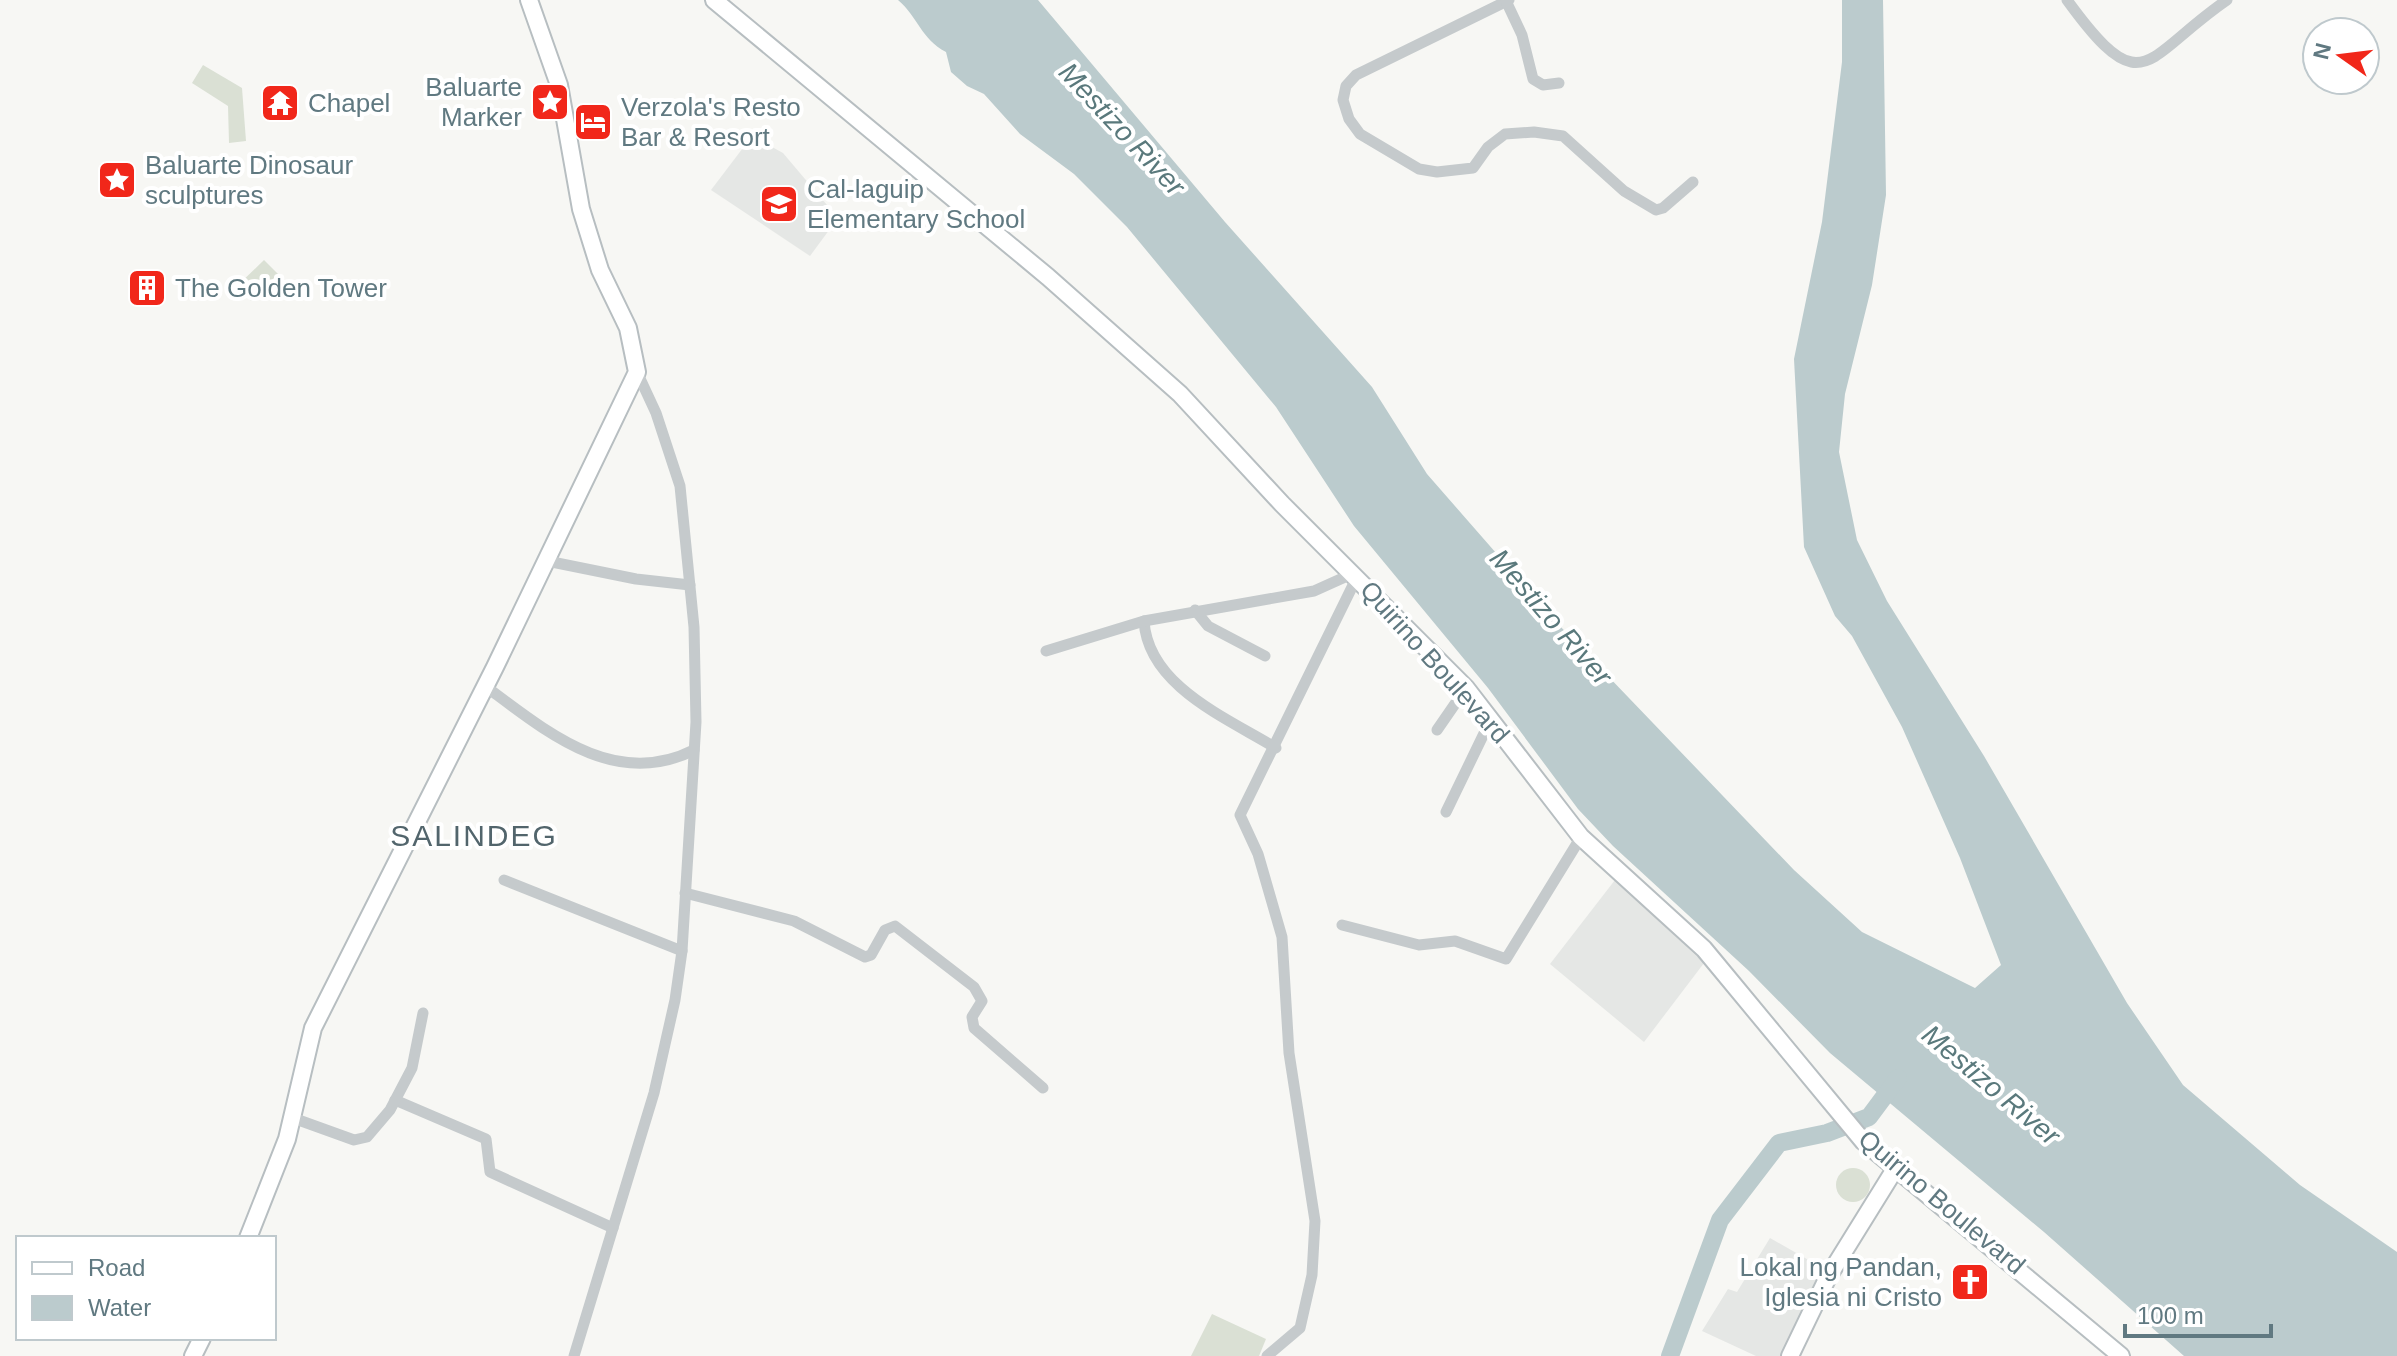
<svg xmlns="http://www.w3.org/2000/svg" width="2397" height="1356" font-family="Arial,sans-serif">
	<style>
		.built { fill: #e5e7e5 }
		.green { fill: #dae0d4 }
		.water { fill: #bbcbcd }
		.lines { fill: none; stroke-linecap: round; stroke-linejoin: round }
		.river { stroke: #bbcbcd; stroke-width: 18 }
		.secondary-casing { stroke: #b7bec1; stroke-width: 20 }
		.street { stroke: #c5cacc; stroke-width: 11 }
		.secondary { stroke: #fff; stroke-width: 16 }
		.labels { text-anchor: middle; dominant-baseline: central; stroke-width: 8; stroke-linejoin: round; paint-order: stroke }
		.poi-label { font-size: 26px; fill: #607981; stroke: #fff; text-anchor: start }
		.street-label { font-size: 26px; fill: #607981; stroke: #fff }
		.water-label { font-size: 28px; font-style: italic; fill: #5a797c; stroke: #fff }
		.quarter-label { font-size: 30px; letter-spacing: 2px; fill: #52656c; stroke: #fff }
	</style>
	<rect width="100%" height="100%" fill="#f7f7f4"/>
	<!-- built -->
	<g class="built">
		<path d="M752 136 783 153 838 218 810 256 711 190Z"/>
		<path d="M1615 880 1704 963 1644 1042 1550 964Z"/>
		<path d="M1770 1238 1826 1270 1785 1356H1756L1702 1331 1728 1289 1737 1292Z"/>
	</g>
	<!-- green -->
	<g class="green">
		<path d="M203 65 242 88 246 141 229 143 228 106 192 83Z"/>
		<path d="M264 260 278 274 251 301 237 286Z"/>
		<circle cx="1853" cy="1185" r="17"/>
		<path d="M1212 1314 1266 1339 1259 1356H1191Z"/>
	</g>
	<!-- water -->
	<path class="water" d="M898 0H1038L1225 222 1372 387 1427 474 1558 624 1794 870 1862 932 1975 988 2001 965 1960 858 1902 727 1852 636 1835 616 1804 547 1794 359 1822 222 1842 62V0H1883L1886 195 1872 285 1845 394 1839 452 1857 540 1887 601 1984 756 2127 1003 2183 1085 2300 1185 2397 1252V1356H2184L2044 1232 1830 1053 1749 971 1613 846 1578 809 1488 688 1354 526 1276 407 1127 227 1074 174 1020 134 984 94 967 86 951 72 946 52C921 39 918 17 898 0Z"/>
	<g class="lines">
		<!-- river -->
		<path class="river" d="M1670 1356 1720 1220 1779 1143 1827 1133 1869 1117 1898 1078"/>
		<!-- secondary casing -->
		<g class="secondary-casing">
			<g id="secondary">
				<path d="M714 0 1048 277 1180 394 1282 504 1466 688 1581 837 1704 949 1863 1141 2121 1356"/>
				<path d="M248 1238 287 1139 313 1028 495 667 637 372 628 328 600 270 581 209 559 85 529 0"/>
				<path d="M193 1356 202 1338"/>
				<path d="M1790 1356 1828 1277 1895 1169"/>
			</g>
		</g>
		<!-- street -->
		<g class="street">
			<path d="M1509 0 1356 75 1346 86 1343 100 1349 119 1360 134 1419 169 1437 172 1473 168 1488 147 1505 134 1534 132 1563 136 1624 191 1656 210 1663 208 1693 182"/>
			<path d="M2067 0C2144 106 2144 57 2227 0"/>
			<path d="M1506 1 1522 35 1533 79 1543 85 1559 83"/>
			<path d="M547 561 636 579 690 585"/>
			<path d="M1195 610 1208 626 1265 656"/>
			<path d="M1144 621C1148 686 1227 718 1276 748"/>
			<path d="M1046 651 1144 621 1314 591 1354 573"/>
			<path d="M485 686C547 732 615 790 694 750"/>
			<path d="M1437 730 1466 688"/>
			<path d="M1446 812 1491 719"/>
			<path d="M504 880 682 951"/>
			<path d="M685 893 794 921 865 957 871 955 885 930 895 926 974 987 982 1001 972 1017 974 1028 1043 1088"/>
			<path d="M1342 925 1419 945 1455 941 1506 959 1581 837"/>
			<path d="M395 1100 486 1139 490 1172 613 1228"/>
			<path d="M293 1118 354 1140 367 1137 390 1110 412 1068 423 1013"/>
			<path d="M574 1356 654 1093 675 1000 682 951 696 722 694 627 680 486 656 413 637 372"/>
			<path d="M1267 1356 1300 1328 1312 1275 1315 1221 1289 1053 1282 937 1258 854 1240 815 1357 577"/>
		</g>
		<!-- secondary -->
		<use href="#secondary" class="secondary"/>
	</g>
	<!-- icons -->
	<defs>
		<g id="sight-square" transform="scale(2)"><rect x="-9" y="-9" width="18" height="18" rx="4" fill="#f1271a" stroke="#fff"/><path d="M0-6L1.8-2.2L6-1.7L2.9 1.2L3.7 5.4L0 3.3L-3.7 5.4L-2.9 1.2L-6-1.7L-1.8-2.2Z" fill="#fff"/></g>
		<g id="temple-square" transform="scale(2)"><rect x="-9" y="-9" width="18" height="18" rx="4" fill="#f1271a" stroke="#fff"/><path d="M0-6L5-2H3V0L6.5 2.5H4V6H1.5V3h-3V6H-4V2.5H-6.5L-3 0V-2H-5Z" fill="#fff"/></g>
		<g id="hotel-square" transform="scale(2)"><rect x="-9" y="-9" width="18" height="18" rx="4" fill="#f1271a" stroke="#fff"/><path d="M-6-4.5h1.5V1H6V5H4.5V3h-9V5H-6ZM-4 0a1.8 1.8 0 1 1 3.6 0ZM.5 0V-2.5h3Q6-2.5 6 0Z" fill="#fff"/></g>
		<g id="school-square" transform="scale(2)"><rect x="-9" y="-9" width="18" height="18" rx="4" fill="#f1271a" stroke="#fff"/><path d="M0-5L7-2L0 1L-7-2ZM-4 1L0 2.5L4 1V4Q0 6-4 4Z" fill="#fff"/></g>
		<g id="building-square" transform="scale(2)"><rect x="-9" y="-9" width="18" height="18" rx="4" fill="#f1271a" stroke="#fff"/><path d="M-4-6H4V6H1V3H-1V6H-4ZM-2.5-4.3h1.7v1.8h-1.7ZM.8-4.3h1.7v1.8H.8ZM-2.5-1h1.7V.8h-1.7ZM.8-1h1.7V.8H.8Z" fill="#fff"/></g>
		<g id="church-square" transform="scale(2)"><rect x="-9" y="-9" width="18" height="18" rx="4" fill="#f1271a" stroke="#fff"/><path d="M-1.2-6h2.4v3.5h3.3v2.4h-3.3V6h-2.4V-.1h-3.3v-2.4h3.3Z" fill="#fff"/></g>
	</defs>
	<g fill-rule="evenodd">
		<use href="#sight-square" x="550" y="102"/>
		<use href="#temple-square" x="280" y="103"/>
		<use href="#hotel-square" x="593" y="122"/>
		<use href="#sight-square" x="117" y="180"/>
		<use href="#school-square" x="779" y="204"/>
		<use href="#building-square" x="147" y="288"/>
		<use href="#church-square" x="1970" y="1282"/>
	</g>
	<g class="labels">
		<!-- poi labels -->
		<g class="poi-label">
			<text x="522" y="87" text-anchor="end">Baluarte<tspan x="522" dy="30">Marker</tspan></text>
			<text x="308" y="103">Chapel</text>
			<text x="621" y="107">Verzola's Resto<tspan x="621" dy="30">Bar &amp; Resort</tspan></text>
			<text x="145" y="165">Baluarte Dinosaur<tspan x="145" dy="30">sculptures</tspan></text>
			<text x="807" y="189">Cal-laguip<tspan x="807" dy="30">Elementary School</tspan></text>
			<text x="175" y="288">The Golden Tower</text>
			<text x="1942" y="1267" text-anchor="end">Lokal ng Pandan,<tspan x="1942" dy="30">Iglesia ni Cristo</tspan></text>
		</g>
		<!-- street labels -->
		<g class="street-label">
			<text transform="translate(1435 662) rotate(48)">Quirino Boulevard</text>
			<text transform="translate(1942 1202) rotate(40)">Quirino Boulevard</text>
		</g>
		<!-- water labels -->
		<g class="water-label">
			<text transform="translate(1122 129) rotate(47)">Mestizo River</text>
			<text transform="translate(1551 617) rotate(49)">Mestizo River</text>
			<text transform="translate(1991 1085) rotate(40)">Mestizo River</text>
		</g>
		<!-- quarter labels -->
		<g class="quarter-label">
			<text x="474" y="835">SALINDEG</text>
		</g>
	</g>
	<!-- legend -->
	<rect x="16" y="1236" width="260" height="104" fill="#ffffff" stroke="#bfc9cd" stroke-width="2"/>
	<rect x="32" y="1262" width="40" height="12" fill="#ffffff" stroke="#bfc9cd" stroke-width="2"/>
	<text x="88" y="1276" font-size="24" fill="#607981">Road</text>
	<rect x="32" y="1296" width="40" height="24" fill="#bbcbcd" stroke="#bfc9cd" stroke-width="2"/>
	<text x="88" y="1316" font-size="24" fill="#607981">Water</text>
	<!-- north arrow -->
	<g transform="translate(2341 56) rotate(284)"><circle r="38" fill="#ffffff" stroke="#bfc9cd" stroke-width="2"/>
	<path d="M0-6L14 30L0 20L-14 30Z" fill="#f1271a"/>
	<text y="-12" font-size="22" font-weight="bold" text-anchor="middle" fill="#607981">N</text>
	</g>
	<!-- scale -->
	<path d="M2125 1324v12h146v-12" fill="none" stroke="#607981" stroke-width="4"/>
	<text x="2137" y="1324" font-size="24" fill="#607981" stroke="#ffffff" stroke-width="6" paint-order="stroke">100 m</text>
</svg>
